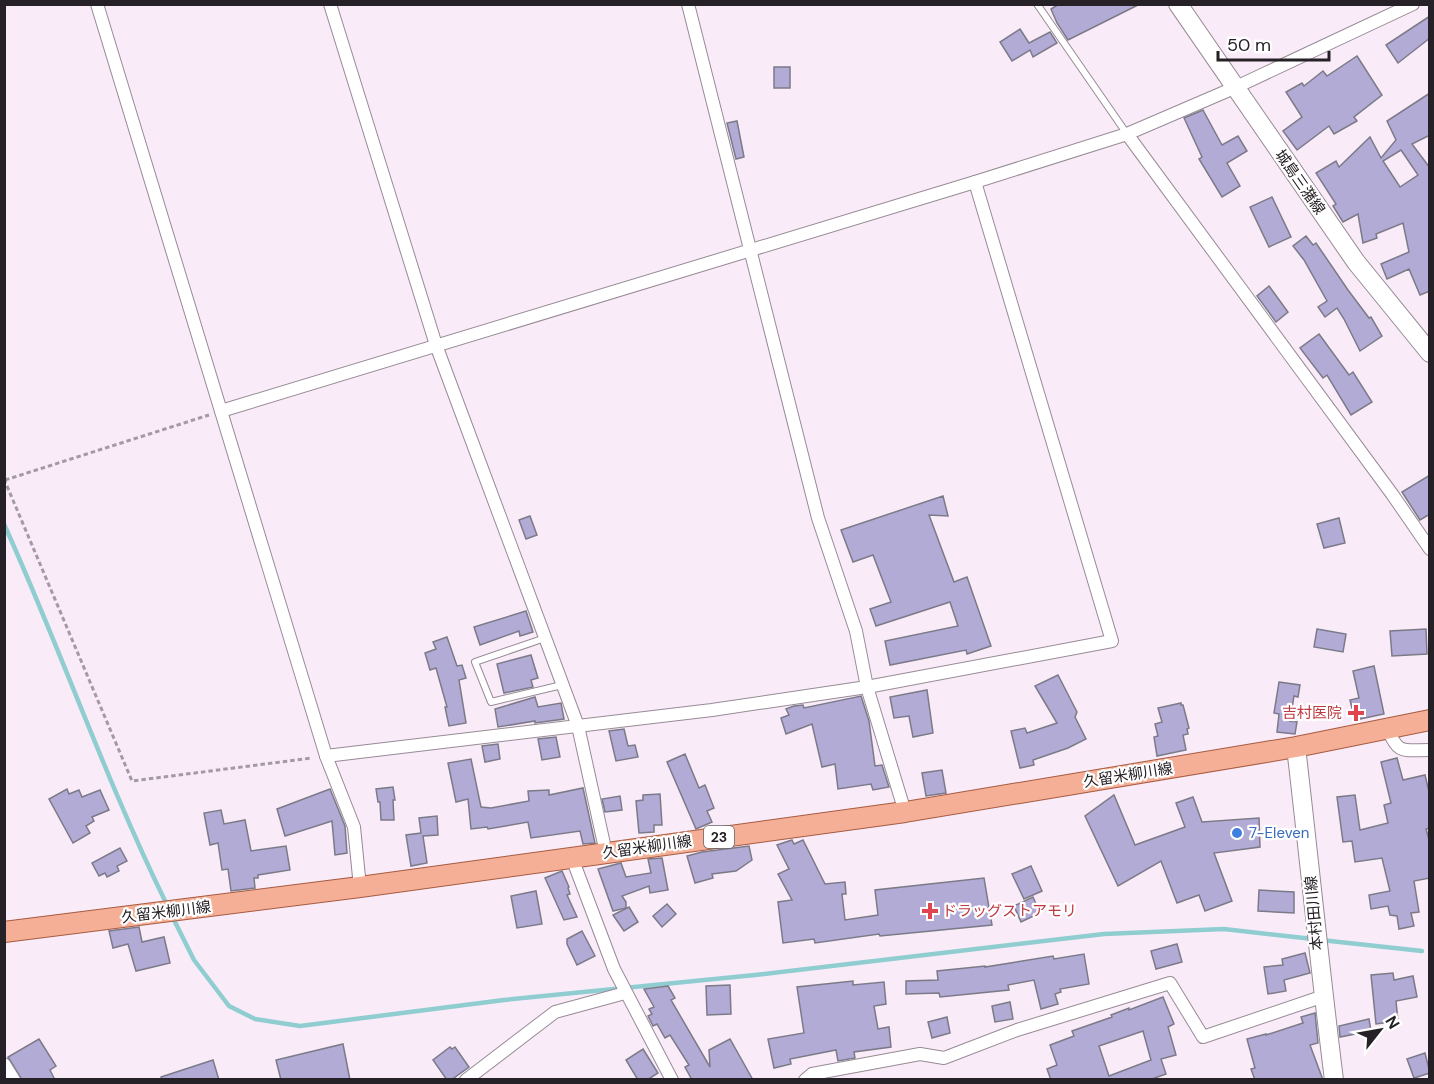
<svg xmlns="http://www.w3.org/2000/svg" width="1434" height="1084" font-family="'DM Sans','Noto Sans JP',sans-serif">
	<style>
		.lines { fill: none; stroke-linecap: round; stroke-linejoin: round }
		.stream { stroke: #8fcdd0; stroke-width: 4.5 }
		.building { fill: #b1abd6; stroke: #7c7a88; stroke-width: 1.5; fill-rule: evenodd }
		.service-casing { stroke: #978b96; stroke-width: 8 }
		.minor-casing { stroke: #978b96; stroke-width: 14 }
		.secondary-casing { stroke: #978b96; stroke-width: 20 }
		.primary-casing { stroke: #a75b41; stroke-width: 22 }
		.path { stroke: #a49aa4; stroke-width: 3; stroke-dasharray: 4.5 3; stroke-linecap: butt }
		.service { stroke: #fff; stroke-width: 6 }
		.minor { stroke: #fff; stroke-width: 12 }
		.secondary { stroke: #fff; stroke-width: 18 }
		.primary { stroke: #f4af96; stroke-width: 20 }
		.health-dot { fill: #e0444e; stroke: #fff; stroke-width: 2 }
		.shop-dot { fill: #3f7fe0; stroke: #fff; stroke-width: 2 }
		.labels { text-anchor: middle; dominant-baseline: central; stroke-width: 4.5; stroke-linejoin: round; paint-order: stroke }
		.shield { fill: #fff; stroke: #676467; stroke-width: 1.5 }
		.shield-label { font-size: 14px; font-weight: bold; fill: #262126 }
		.street-label { font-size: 15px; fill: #262126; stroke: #fff }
		.health-label { font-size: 15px; fill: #be3a42; stroke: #fff; text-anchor: end }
		.shop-label { font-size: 15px; fill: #366cbe; stroke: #fff; text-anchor: start }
	</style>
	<rect width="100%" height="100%" fill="#f9ecf8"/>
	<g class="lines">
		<!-- stream -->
		<g class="stream">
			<path d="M4 524C61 650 106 781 167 905"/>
			<path d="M172 916 194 960 229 1006 255 1019 300 1026 504 1000 755 975 1104 934 1224 929 1313 939"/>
			<path d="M1321 940 1422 951"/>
		</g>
	</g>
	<!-- building -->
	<g class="building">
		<path d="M1059 4H1140L1068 40 1057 23 1051 9Z"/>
		<path d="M1430 16V38L1398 63 1386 45Z"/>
		<path d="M1020 29 1029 43 1050 32 1057 43 1033 57 1030 50 1012 61 1000 42Z"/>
		<path d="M1357 56 1382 95 1354 117 1357 121 1334 134 1329 126 1297 150 1283 131 1302 117 1286 92 1302 83 1304 86 1323 71 1327 76Z"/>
		<rect x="774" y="67" width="16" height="21"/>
		<path d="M1430 93V135L1412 144 1430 168V291L1420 295 1409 269 1387 279 1381 264 1409 252 1403 223 1376 234 1377 238 1363 243 1358 214 1343 222 1333 206 1336 204 1316 173 1336 161 1339 167 1370 137 1381 158 1396 140 1387 121ZM1401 150 1418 175 1400 187 1383 161Z"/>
		<path d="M1203 110 1222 145 1238 136 1247 151 1227 163 1240 186 1222 197 1199 159 1202 157 1184 118Z"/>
		<path d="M737 121 744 157 736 159 727 123Z"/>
		<path d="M1272 197 1291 237 1269 247 1250 207Z"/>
		<path d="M1306 236 1313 245 1316 243 1348 290 1369 318 1371 317 1382 336 1360 351 1344 319 1337 308 1325 317 1318 307 1327 301 1304 260 1293 246Z"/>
		<path d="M1269 286 1288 312 1276 322 1257 296Z"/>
		<path d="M1319 334 1349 375 1353 372 1372 402 1351 415 1327 375 1323 378 1300 348Z"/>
		<path d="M1430 475V514L1420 520 1402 492Z"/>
		<path d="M943 496 948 516 929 515 954 582 967 577 991 646 967 654 966 650 890 665 885 641 958 626 950 602 876 626 870 609 891 602 873 555 853 562 841 530Z"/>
		<path d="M530 516 537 535 526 539 519 520Z"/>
		<path d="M1339 518 1345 543 1324 548 1317 524Z"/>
		<path d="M526 611 533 632 520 636 519 631 480 645 474 627Z"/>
		<path d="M1317 629 1346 634 1343 652 1314 647Z"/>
		<path d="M1426 629 1427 654 1392 656 1390 631Z"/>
		<path d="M447 637 457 666 462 665 466 678 459 680 466 723 449 726 445 707H447L436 668 430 670 425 653 436 649 433 642Z"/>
		<path d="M531 655 538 678 531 680 533 687 504 693 497 664Z"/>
		<path d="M1374 666 1384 714 1355 720 1350 700 1359 698 1353 671Z"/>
		<path d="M1058 675 1077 712 1075 717 1086 739 1068 748 1033 760 1034 765 1020 768 1011 731 1025 728 1027 733 1057 723 1035 686Z"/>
		<path d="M1279 682 1300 685 1298 697 1294 696 1290 721 1297 722 1295 734 1277 732 1279 714 1274 713Z"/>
		<path d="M927 690 933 733 913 737 909 716 894 718 890 697Z"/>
		<path d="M861 696 869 721 875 766 882 765 889 787 873 790 871 784 838 789 835 764 822 767 812 724 786 734 781 718 789 715 786 709 794 706 803 705 804 708Z"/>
		<path d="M535 697 538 707 561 703 564 719 535 723V721L498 727 495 709Z"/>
		<path d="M1181 703V705H1183L1189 728 1187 729 1188 734 1183 735 1186 750 1157 756 1154 737 1158 736 1155 724 1162 722 1158 708Z"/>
		<path d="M624 729 628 746 635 745 638 757 616 761 609 731Z"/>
		<path d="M556 737 560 757 542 760 538 739Z"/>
		<path d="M498 744 500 759 485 762 482 746Z"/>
		<path d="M685 754 699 788 705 785 714 808 707 811 712 822 696 829 667 762Z"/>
		<path d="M1397 758 1403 780 1425 775 1430 796V828L1426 829 1430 843V878L1414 881 1419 912 1411 913 1414 926 1399 929 1397 916 1390 915 1388 906 1371 909 1369 895 1390 891 1382 858 1355 862 1352 841 1343 842 1337 797 1355 795 1360 830 1388 823 1384 805 1391 803 1381 762Z"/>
		<path d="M471 759 481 807 491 808 529 801 528 791 549 790V795L583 788 595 843 583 844 580 831 531 838 528 822 488 829 487 827 471 829 468 799 456 802 448 763Z"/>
		<path d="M942 770 946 793 926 796 922 773Z"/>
		<path d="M393 787 395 800H393L394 820H381L380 802H378L376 789Z"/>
		<path d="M67 789 69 794 79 790 82 797 100 790 109 810 92 817 94 821 86 826 90 833 73 843 49 799Z"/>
		<path d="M330 789 345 826 347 853 335 855 332 821 285 836 277 809Z"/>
		<path d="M660 794 662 825H654V832L639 833 636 801 643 800V795Z"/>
		<path d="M1114 795 1135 845 1185 827 1176 803 1193 797 1202 822 1259 818 1260 847 1214 853 1232 901 1205 911 1199 895 1177 903 1161 861 1118 886 1085 816Z"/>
		<path d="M620 796 622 810 605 812 602 799Z"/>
		<path d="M221 810 224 824 245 820 251 851 286 846 290 870 258 875V878H254L255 888 231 891 228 869 222 870 218 843 210 845 204 813Z"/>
		<path d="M437 816 438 835 423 836 427 863 411 866 406 835 421 833 419 818Z"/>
		<path d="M792 840 794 844 803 840 825 884 845 882 846 894H842L845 920 878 915 875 890 984 878 992 925 880 936 879 934 815 943 814 939 783 943 778 902 792 900 778 874 789 869 777 845Z"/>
		<path d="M749 846 752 860 736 871 712 874 713 878 695 883 687 856 702 852Z"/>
		<path d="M120 848 127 861 117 866 119 871 107 877 105 873 99 876 92 863Z"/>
		<path d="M662 858 668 890 650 893 649 886 622 896 626 902V908L613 911 598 869 621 863 626 877 651 873 648 859Z"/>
		<path d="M1031 866 1042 891 1024 899 1012 874Z"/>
		<path d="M562 871 569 887 568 888 570 894 567 895 577 917 564 920 545 878Z"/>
		<path d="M1259 890 1294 892V913L1258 911Z"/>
		<path d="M536 891 542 924 517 928 511 896Z"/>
		<path d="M1033 897 1040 913 1021 922 1014 906Z"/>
		<path d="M667 904 676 914 662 927 653 916Z"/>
		<path d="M629 907 638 922 624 931 613 915Z"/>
		<path d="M139 927 142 942 164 937 170 963 136 971 128 944 113 948 109 931Z"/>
		<path d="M582 931 595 956 577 965 567 944V939Z"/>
		<path d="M1177 944 1182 962 1156 969 1151 951Z"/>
		<path d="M1305 953 1310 973 1284 980 1286 991 1268 994 1264 967 1283 965 1282 959Z"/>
		<path d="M1084 954 1089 984 1060 989 1061 992 1055 994 1058 1004 1041 1009 1034 980 1008 985 1009 990 940 997 939 993 906 994V981L938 980 937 971 985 966V967L1053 956 1054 959Z"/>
		<path d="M1393 973 1394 980 1413 976 1417 997 1396 1001 1398 1021 1376 1024 1371 975Z"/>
		<path d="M853 981V985L884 982 886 1004 874 1006 878 1029 889 1027 891 1047 854 1052 855 1058 838 1061 836 1050 790 1059 791 1064 774 1068 768 1039 804 1033 797 987Z"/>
		<path d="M730 985 731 1014 707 1015 706 986Z"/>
		<path d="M668 986 675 998 671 1000 710 1067 709 1050 730 1039 753 1080H692L685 1067 689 1065 670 1035 665 1038 657 1024 653 1026 648 1016 652 1014 649 1009 654 1007 644 989Z"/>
		<path d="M1163 997 1174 1024 1168 1027 1176 1055 1161 1059 1166 1074 1149 1080H1051L1047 1069 1057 1065 1050 1045 1074 1036 1072 1031 1112 1017 1111 1015 1129 1008V1010ZM1143 1031 1151 1060 1109 1076 1099 1046Z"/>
		<path d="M1010 1002 1013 1019 995 1022 992 1006Z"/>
		<path d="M1315 1013 1318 1043 1310 1045 1323 1080H1255L1251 1069 1255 1068 1247 1039 1266 1034V1035L1303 1023 1301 1017Z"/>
		<path d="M947 1017 950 1033 932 1038 928 1022Z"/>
		<path d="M1369 1019 1371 1031 1340 1037 1339 1026Z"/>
		<path d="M39 1039 56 1066 50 1070 55 1080H22L8 1057Z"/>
		<path d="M343 1044 350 1080H281L276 1060Z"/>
		<path d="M450 1047 452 1049 455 1047 469 1067 451 1080H447L433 1060Z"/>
		<path d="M643 1049 658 1073 647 1080H638L626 1060Z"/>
		<path d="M1425 1053 1430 1073 1414 1078 1407 1059Z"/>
		<path d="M213 1060 219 1080H162L161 1077Z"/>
	</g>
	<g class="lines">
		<!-- service casing -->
		<g class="service-casing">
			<g id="service">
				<path d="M1037 4 1127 134"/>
				<path d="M545 638 475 662 491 702 562 685"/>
			</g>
		</g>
		<!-- minor casing -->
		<g class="minor-casing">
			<g id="minor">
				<path d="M97 4 326 756 354 827 360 887"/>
				<path d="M330 4 436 345 578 726 606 853"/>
				<path d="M688 4 818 518 856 631 867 687 905 812"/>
				<path d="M1127 134 1392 494 1430 549"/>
				<path d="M221 411 975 182 1127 134 1234 88 1413 4"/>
				<path d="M1388 729C1398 755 1403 750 1430 750"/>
				<path d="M326 756 712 710 867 687 1112 641 975 182"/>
				<path d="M572 858 614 969 672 1080"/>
				<path d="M4 1064 14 1080"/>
				<path d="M466 1080 555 1012 625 993"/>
				<path d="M805 1080 812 1074 920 1054 944 1058 1017 1030 1170 983 1203 1037 1324 996"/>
			</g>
		</g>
		<!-- secondary casing -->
		<g class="secondary-casing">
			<g id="secondary">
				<path d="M1178 4 1356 262 1430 353"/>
				<path d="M1296 747C1309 858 1320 969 1334 1080"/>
			</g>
		</g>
		<!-- primary casing -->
		<g class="primary-casing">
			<path id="primary" d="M4 932 360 887 905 812 1296 747 1430 720"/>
		</g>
		<!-- path -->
		<g class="path">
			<path d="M4 479 132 781 312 758"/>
			<path d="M5 480 209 415"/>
		</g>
		<!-- service -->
		<use href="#service" class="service"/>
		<!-- minor -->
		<use href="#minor" class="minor"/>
		<!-- secondary -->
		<use href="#secondary" class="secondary"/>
		<!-- primary -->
		<use href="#primary" class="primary"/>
	</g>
	<!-- markers -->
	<g class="health-dot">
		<path d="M1353 704h6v6h6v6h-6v6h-6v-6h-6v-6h6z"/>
		<path d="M927 902h6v6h6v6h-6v6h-6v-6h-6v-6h6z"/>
	</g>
	<circle class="shop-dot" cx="1237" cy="833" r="6"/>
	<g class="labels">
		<!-- shield labels -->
		<rect class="shield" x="704" y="826" width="30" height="22" rx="4.5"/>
		<g class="shield-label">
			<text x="719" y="837">23</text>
		</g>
		<!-- street labels -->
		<g class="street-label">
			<text transform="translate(1300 182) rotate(55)">城島三潴線</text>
			<text transform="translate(1128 775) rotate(-9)">久留米柳川線</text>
			<text transform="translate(647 847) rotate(-8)">久留米柳川線</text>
			<text transform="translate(166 912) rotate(-7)">久留米柳川線</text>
			<text transform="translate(1314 913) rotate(-95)">本村田川線</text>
		</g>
		<!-- health labels -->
		<g class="health-label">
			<text x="1342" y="713">吉村医院</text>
			<text x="942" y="911" text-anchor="start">ドラッグストアモリ</text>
		</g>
		<!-- shop labels -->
		<g class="shop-label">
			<text x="1249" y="833">7-Eleven</text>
		</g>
	</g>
	<!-- border -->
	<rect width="1434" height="1084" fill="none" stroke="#262126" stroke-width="12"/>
	<!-- north arrow -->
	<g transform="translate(1380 1030) rotate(59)" stroke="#ffffff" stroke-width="4.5" paint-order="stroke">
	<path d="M0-4.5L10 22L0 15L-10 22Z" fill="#262126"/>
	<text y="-9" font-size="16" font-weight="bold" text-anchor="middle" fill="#262126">N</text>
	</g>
	<!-- scale -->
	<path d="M1218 51v9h111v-9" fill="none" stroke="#262126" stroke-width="3"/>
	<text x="1227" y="51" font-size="18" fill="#262126" stroke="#ffffff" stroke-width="4.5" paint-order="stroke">50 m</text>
</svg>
